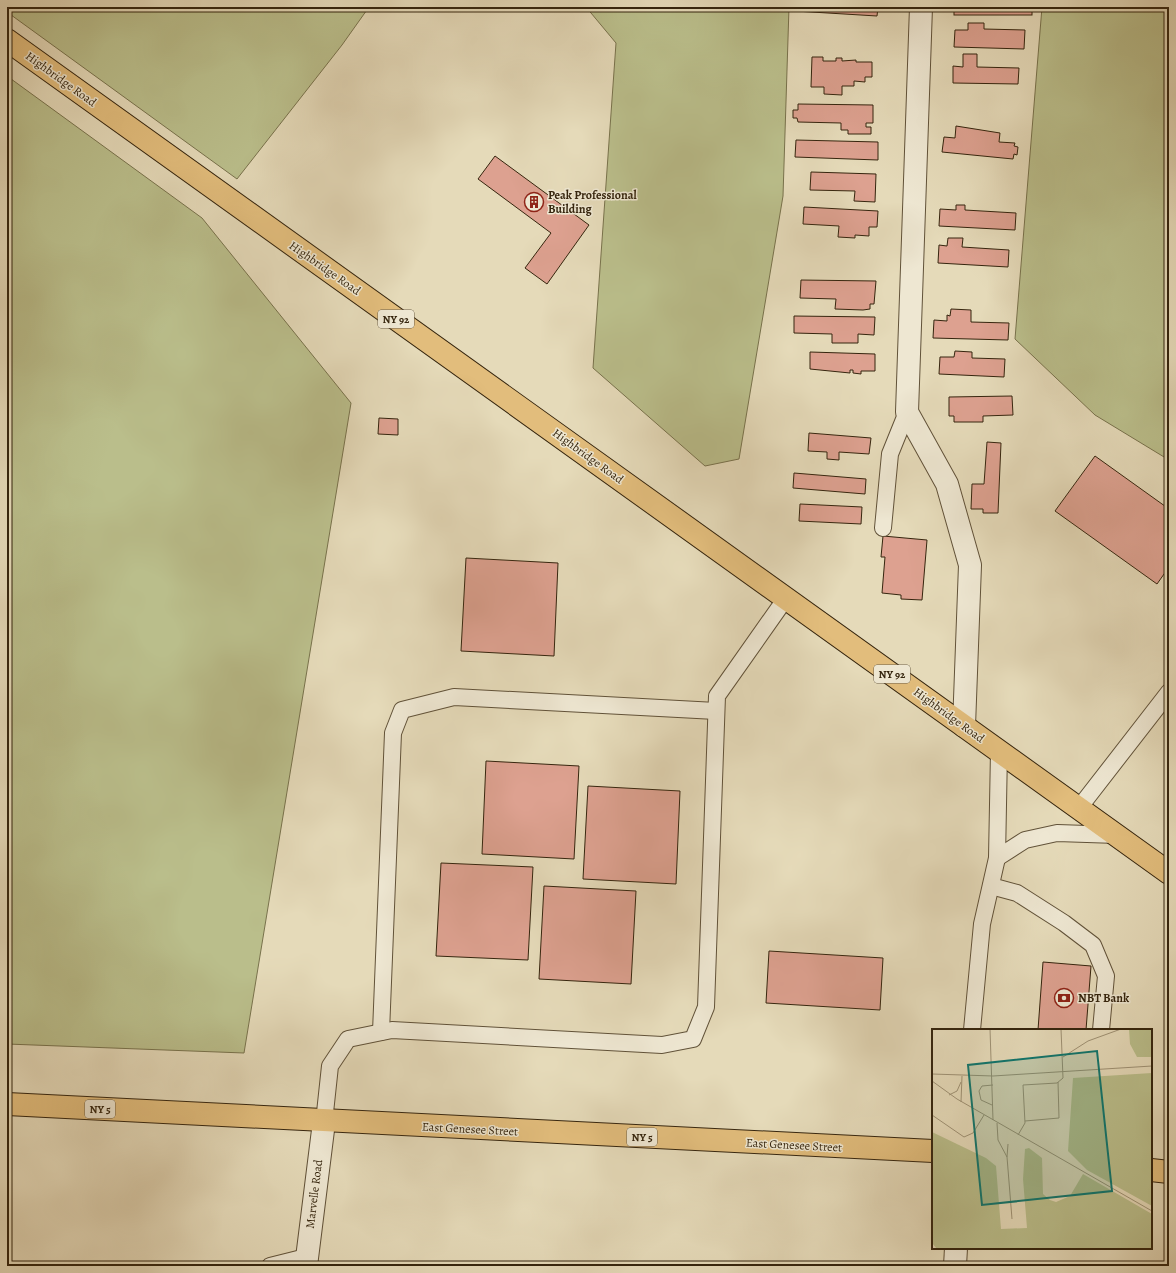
<svg xmlns="http://www.w3.org/2000/svg" width="1176" height="1273" font-family="Alegreya,serif">
	<style>
		.green { fill: #babe8b; stroke: #78724c }
		.building { fill: #dda190; stroke: #35250e }
		.lines { fill: none; stroke-linecap: round; stroke-linejoin: round }
		.lane-casing { stroke: #615239; stroke-width: 18 }
		.street-casing { stroke: #615239; stroke-width: 24 }
		.primary-casing { stroke: #35250e; stroke-width: 24 }
		.highway-casing { stroke: #35250e; stroke-width: 24 }
		.lane { stroke: #eee7d2; stroke-width: 16 }
		.street { stroke: #eee7d2; stroke-width: 22 }
		.primary { stroke: #e2bd7c; stroke-width: 22 }
		.highway { stroke: #e2bd7c; stroke-width: 22 }
		.labels { text-anchor: middle; dominant-baseline: central; stroke-width: 3; stroke-linejoin: round; paint-order: stroke }
		.shield { fill: #eee7d2; stroke: #6c5f49; stroke-width: 1 }
		.shield-label { font-size: 11px; font-weight: bold; fill: #35250e }
		.street-label { font-size: 12px; fill: #35250e; stroke: #eee7d2 }
		.poi-label { font-size: 12px; font-weight: bold; fill: #35250e; stroke: #eee7d2; text-anchor: start }
		.inset-road { fill: none; stroke: #9f9275; stroke-width: 1 }
		.view { fill: #0f766e; fill-opacity: 0.15; stroke: #0f766e; stroke-width: 2 }
		.inset-edge { fill: none; stroke: #35250e; stroke-width: 2 }
	</style>
	<rect width="100%" height="100%" fill="#e5dab9"/>
	<filter id="stains"><feTurbulence type="fractalNoise" baseFrequency=".005" numOctaves="4"/><feColorMatrix values="0 0 0 0 .2 0 0 0 0 .09 0 0 0 0 .02 0 0 0 .5 -.17"/></filter>
	<radialGradient id="worn" r=".72"><stop offset=".6" stop-color="#630" stop-opacity="0"/><stop offset="1" stop-color="#630" stop-opacity=".3"/></radialGradient>
	<!-- green -->
	<g class="green">
		<path d="M7 7H369L342 45 237 179 7 12Z"/>
		<path d="M586 7H789L783 196 739 459 705 466 593 368 616 43Z"/>
		<path d="M1042 7H1169V460L1095 415 1015 339Z"/>
		<path d="M7 76 202 218 351 403 244 1053 7 1044Z"/>
	</g>
	<!-- building -->
	<g class="building">
		<path d="M795 7H878L877 16 795 11Z"/>
		<rect x="954" y="7" width="78" height="8"/>
		<path d="M968 23H984V29L1025 30 1024 49 954 47 955 30H968Z"/>
		<path d="M963 54H977V67L1019 68 1018 84 953 83V66L963 67Z"/>
		<path d="M812 57H823V61H836V58H842V61L856 60V62H872V77H865V82L854 81V86H842V95L824 94V87H811Z"/>
		<path d="M798 104 873 105V123H866V127H871V134H848V130H841V123L798 122 797 118H793V110H798Z"/>
		<path d="M956 126 1000 133 999 142 1015 143 1014 146 1018 147 1017 155 1014 154 1013 159 942 152 944 137 955 138Z"/>
		<path d="M796 140 878 142V160L795 157Z"/>
		<path d="M495 156 589 225 547 284 525 268 551 233 478 179Z"/>
		<path d="M811 172 876 174 875 202 854 201 855 191 810 190Z"/>
		<path d="M956 205H965V210L1016 213 1015 230 939 226 940 209 956 210Z"/>
		<path d="M804 207 878 211 877 227H869V236L855 235V238L838 237 839 226 803 224Z"/>
		<path d="M948 238H963L962 247 1009 250 1008 267 938 263 939 245 947 246Z"/>
		<path d="M801 280 876 281 874 304H870V309L863 310 835 309 836 299 800 298Z"/>
		<path d="M951 309 971 310V322L1009 323 1008 340 933 338 934 320 947 321V315L950 316Z"/>
		<path d="M794 316 875 317 874 335 858 334V343H832V334L794 333Z"/>
		<path d="M955 351 972 352V358L1005 359 1004 377 939 374 940 357H954Z"/>
		<path d="M810 352 875 354V371H861V374L853 373V370H850V373L810 369Z"/>
		<path d="M1012 396 1013 415 983 416V422H954V416H949V397Z"/>
		<path d="M379 418 398 419V435L378 434Z"/>
		<path d="M809 433 871 438 869 454 839 452V460L827 459V452L808 451Z"/>
		<path d="M987 442 1001 443 998 513H983V509H971L972 484H984Z"/>
		<path d="M1095 456 1169 509V567L1157 584 1055 511Z"/>
		<path d="M794 473 866 479 865 494 793 488Z"/>
		<path d="M800 504 862 507 861 524 799 521Z"/>
		<path d="M883 536 927 540 922 600 901 599V595L882 593 885 557H881Z"/>
		<path d="M466 558 558 563 554 656 461 651Z"/>
		<path d="M486 761 579 766 574 859 482 854Z"/>
		<path d="M588 786 680 791 676 884 583 879Z"/>
		<path d="M441 863 533 867 528 960 436 956Z"/>
		<path d="M544 886 636 891 631 984 539 979Z"/>
		<path d="M769 951 883 958 880 1010 766 1003Z"/>
		<path d="M1043 962 1091 966 1086 1030H1038Z"/>
	</g>
	<g class="lines">
		<!-- lane casing -->
		<g class="lane-casing">
			<g id="lane">
				<path d="M883 528 890 454 907 412"/>
				<path d="M1079 808 1169 692"/>
				<path d="M997 858 1025 840 1057 833 1117 835"/>
				<path d="M991 886 1017 893 1064 923 1093 945 1106 976 1101 1030"/>
				<path d="M972 1030 982 924 997 858 999 751"/>
				<path d="M381 1032 393 733 402 710 454 697 716 711"/>
				<path d="M324 1122 330 1066 348 1039 392 1030 662 1045 693 1039 706 1007 717 696 786 598"/>
				<path d="M270 1266 306 1257"/>
			</g>
		</g>
		<!-- street casing -->
		<g class="street-casing">
			<g id="street">
				<path d="M921 7 907 412 947 484 970 565 964 726"/>
				<path d="M306 1266 324 1122"/>
				<path d="M955 1266 956 1248"/>
			</g>
		</g>
		<!-- primary casing -->
		<g class="primary-casing">
			<g id="primary">
				<path d="M7 1104 933 1151"/>
				<path d="M1151 1170 1169 1172"/>
			</g>
		</g>
		<!-- highway casing -->
		<g class="highway-casing">
			<path id="highway" d="M7 40 1169 873"/>
		</g>
		<!-- lane -->
		<use href="#lane" class="lane"/>
		<!-- street -->
		<use href="#street" class="street"/>
		<!-- primary -->
		<use href="#primary" class="primary"/>
		<!-- highway -->
		<use href="#highway" class="highway"/>
	</g>
	<!-- icons -->
	<defs>
		<g id="building-ring" transform="scale(1)"><circle r="9.5" fill="#eee7d2" stroke="#8f2418" stroke-width="1.5"/><path d="M-4-6H4V6H1V3H-1V6H-4ZM-2.5-4.3h1.7v1.8h-1.7ZM.8-4.3h1.7v1.8H.8ZM-2.5-1h1.7V.8h-1.7ZM.8-1h1.7V.8H.8Z" fill="#8f2418"/></g>
		<g id="bank-ring" transform="scale(1)"><circle r="9.5" fill="#eee7d2" stroke="#8f2418" stroke-width="1.5"/><path d="M-6-4H6V4H-6ZM0-2.3a2.3 2.3 0 1 0 0 4.6a2.3 2.3 0 1 0 0-4.6Z" fill="#8f2418"/></g>
	</defs>
	<g fill-rule="evenodd">
		<use href="#building-ring" x="534" y="202"/>
		<use href="#bank-ring" x="1064" y="998"/>
	</g>
	<g class="labels">
		<!-- shield labels -->
		<g class="shield">
			<rect x="378" y="310" width="36" height="18" rx="3"/>
			<rect x="874" y="665" width="36" height="18" rx="3"/>
			<rect x="85" y="1100" width="30" height="18" rx="3"/>
			<rect x="627" y="1128" width="30" height="18" rx="3"/>
		</g>
		<g class="shield-label">
			<text x="396" y="319">NY 92</text>
			<text x="892" y="674">NY 92</text>
			<text x="100" y="1109">NY 5</text>
			<text x="642" y="1137">NY 5</text>
		</g>
		<!-- street labels -->
		<g class="street-label">
			<text transform="translate(61 79) rotate(36)">Highbridge Road</text>
			<text transform="translate(325 268) rotate(35)">Highbridge Road</text>
			<text transform="translate(588 456) rotate(36)">Highbridge Road</text>
			<text transform="translate(949 715) rotate(36)">Highbridge Road</text>
			<text transform="translate(470 1129) rotate(3)">East Genesee Street</text>
			<text transform="translate(794 1145) rotate(3)">East Genesee Street</text>
			<text transform="translate(314 1194) rotate(-83)">Marvelle Road</text>
		</g>
		<!-- poi labels -->
		<g class="poi-label">
			<text x="548" y="195">Peak Professional<tspan x="548" dy="14">Building</tspan></text>
			<text x="1078" y="998">NBT Bank</text>
		</g>
	</g>
	<!-- overview -->
	<g transform="translate(932 1029)">
		<rect width="220" height="220" fill="#e5dab9"/>
		<path d="M197 0H220V28H205L198 15ZM220 44V177L155 141 136 122 141 49ZM0 103 54 129 64 137 69 200 95 199 91 150 93 120 97 119 110 129 111 165 118 171 124 173 138 167 151 145 220 185V220H5L0 214Z" fill="#babe8b"/>
		<path class="inset-road" d="M58 0 61 91M131 28 156 12 189 0M0 45 61 47 220 37M0 52 25 70 220 182M17 66 25 62 29 53M29 73 30 47M60 76 49 71 47 62 50 57 61 56M0 86 32 108 41 104 52 86M93 92 127 89 126 53M65 94 66 111 75 128 80 190M86 106 93 94 91 56 125 54 131 49 129 0M75 128 76 115"/>
		<path class="view" d="M165 22 180 162 50 176 36 36Z"/>
		<rect width="220" height="220" class="inset-edge"/>
	</g>
	<!-- margin -->
	<rect width="1176" height="1273" fill="none" stroke="#e5dab9" stroke-width="24"/>
	<rect x="8" y="8" width="1160" height="1257" fill="none" stroke="#35250e" stroke-width="2"/>
	<rect x="12" y="12" width="1152" height="1249" fill="none" stroke="#35250e"/>
	<rect width="100%" height="100%" filter="url(#stains)"/>
	<rect width="100%" height="100%" fill="url(#worn)"/>
</svg>
